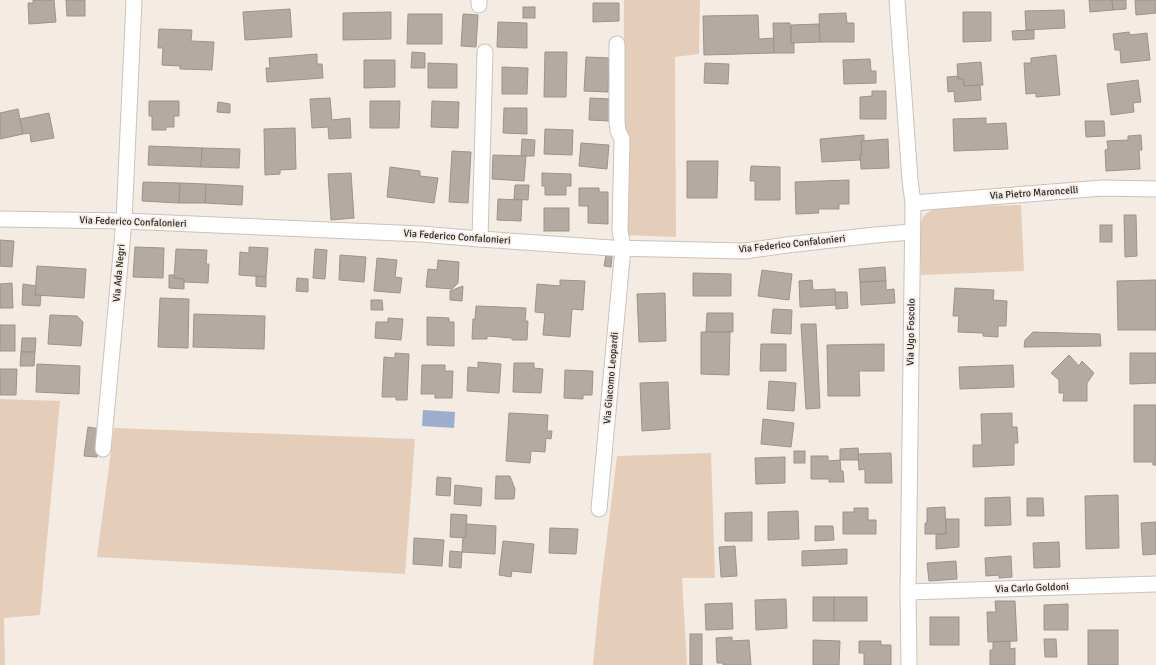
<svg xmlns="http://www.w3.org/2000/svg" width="1156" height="665" font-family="Signika,sans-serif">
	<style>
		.green { fill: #e5ceb9 }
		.water { fill: #9caecc }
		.building { fill: #b3aba3; stroke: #9c938c }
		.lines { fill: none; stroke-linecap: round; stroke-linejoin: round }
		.minor-casing { stroke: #cbc2ba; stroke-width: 17 }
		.minor { stroke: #fff; stroke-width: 15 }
		.labels { text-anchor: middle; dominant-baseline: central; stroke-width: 3.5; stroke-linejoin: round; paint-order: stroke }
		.street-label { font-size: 10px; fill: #292623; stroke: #f4ebe2 }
	</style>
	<rect width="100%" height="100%" fill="#f4ebe2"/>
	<!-- green -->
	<g class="green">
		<path d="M624 0H700L699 54 675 57 676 237 623 235Z"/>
		<path d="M1021 205 1024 271 921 275C921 261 916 225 924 216 928 211 935 209 941 207Z"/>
		<path d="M0 399 60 401 40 615 4 618 5 665H0Z"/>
		<path d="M114 428 415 439 405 574 97 557Z"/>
		<path d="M711 453 715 578H682L687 665H593L600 593 617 456Z"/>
	</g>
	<!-- water -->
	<path class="water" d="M423 410 455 412 454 428 422 426Z"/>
	<!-- building -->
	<g class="building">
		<path d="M33 0H54L56 22 29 24 28 3H33Z"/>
		<path d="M66 0H85V16H67Z"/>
		<path d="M1089 0H1112L1113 10 1090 12Z"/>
		<path d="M1112 0H1126V9L1113 10Z"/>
		<path d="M1135 0H1156V13L1136 15Z"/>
		<path d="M593 3H619V21L593 22Z"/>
		<rect x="523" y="7" width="12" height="11"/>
		<path d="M290 9 292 37 245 40 243 12Z"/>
		<path d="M1064 10 1065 28 1026 30 1025 11Z"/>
		<path d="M391 12V39L343 40V13Z"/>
		<path d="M963 12H991V41L963 42Z"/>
		<path d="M846 13 847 23H854V42H820L819 14Z"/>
		<path d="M408 14H442V44H407Z"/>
		<path d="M463 14 478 15 476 47 461 46Z"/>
		<path d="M758 15 759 39 774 38V53L704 55 703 16Z"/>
		<path d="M498 22 527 23V48L497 47Z"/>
		<path d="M773 23H790L791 43H794V53H774Z"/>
		<path d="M819 24 820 42 791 43V25Z"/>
		<path d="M159 29 192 30 191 41 214 42 212 70 180 69V66L162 65 163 48H158Z"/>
		<path d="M1034 30V39L1013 40 1012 31Z"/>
		<path d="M1129 32 1130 35 1147 33 1150 60 1121 63 1120 50H1115L1113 34Z"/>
		<path d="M412 52 425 53V68H411Z"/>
		<path d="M545 52H567L566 97H544Z"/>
		<path d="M317 54V64H322L323 78 267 82 266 68H270L269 58Z"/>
		<path d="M1056 55 1060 95 1036 97V93L1026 94 1024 63H1031V58Z"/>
		<path d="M586 57 609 58 608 92 584 91Z"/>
		<path d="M870 59 871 71H876V83L844 84 843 60Z"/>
		<path d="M364 60H395V87L364 88Z"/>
		<path d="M981 62 983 85 964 86 963 79H958L957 64Z"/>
		<path d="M428 63 457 64V88H428Z"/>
		<path d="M705 63 729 64 728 84 704 83Z"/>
		<path d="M502 67 528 68 527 94H502Z"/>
		<path d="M958 76V79H963L964 86 980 85 981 100 955 102 954 91 948 92 947 77Z"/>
		<path d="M1138 80 1141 102 1133 103 1134 112 1111 115 1107 84Z"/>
		<path d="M872 91H886V119H860V97L872 96Z"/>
		<path d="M330 98 332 120 350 118 351 138 329 139 328 127 312 128 310 99Z"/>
		<path d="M590 98 611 99 610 121 589 120Z"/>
		<path d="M149 101H179V116H174V127H166V130H152V116H149Z"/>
		<path d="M370 101H400L399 128H370Z"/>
		<path d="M432 101 459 102 458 128 431 127Z"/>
		<path d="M218 102 230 104V113L217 112Z"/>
		<path d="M504 108H527V134L503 133Z"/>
		<path d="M18 109 23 134 0 139V113Z"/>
		<path d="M49 113 54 138 31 142 30 133 23 134 20 119Z"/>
		<path d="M986 118V124L1006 123 1008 149 954 151 953 119Z"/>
		<path d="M1085 121H1104L1105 136 1086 137Z"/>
		<path d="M295 128 296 169 280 170V174L265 175 264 129Z"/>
		<path d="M545 129 573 130 572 155 544 154Z"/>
		<path d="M864 135V140L861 141 862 154H860V160L822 162 820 139Z"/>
		<path d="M1141 135 1142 150H1139L1140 169 1106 171 1105 150 1108 149 1107 141 1128 140V136Z"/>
		<path d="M522 139 535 140 534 156H521Z"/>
		<path d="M888 139 889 168 861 169 860 154H862L861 141Z"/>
		<path d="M581 143 609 145 607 169 579 166Z"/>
		<path d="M149 146 202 148 201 167 148 165Z"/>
		<path d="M202 148 240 149 239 168 201 167Z"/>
		<path d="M452 151 471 152 468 203 449 202Z"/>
		<path d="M493 155 526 156 524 181 492 179Z"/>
		<path d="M687 161H718L717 198H687Z"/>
		<path d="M751 166 780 167V200H755V181H750Z"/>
		<path d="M390 167 420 171V176L438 178 434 203 387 197Z"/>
		<path d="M351 173 354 218 331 220 328 174Z"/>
		<path d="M542 173 571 174V186H566V195H545V186H542Z"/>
		<path d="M849 180V204H839V209H818L819 213 796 214 795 182Z"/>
		<path d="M143 182 180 183 179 203 142 201Z"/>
		<path d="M180 183 206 184 205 203H179Z"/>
		<path d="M206 184 243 186 242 205 205 203Z"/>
		<path d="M515 185H529L528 200 514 199Z"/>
		<path d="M579 188H599V192H608V224L588 223V206H579Z"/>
		<path d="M498 199 522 200 521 221 497 220Z"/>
		<rect x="544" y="208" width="25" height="23"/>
		<path d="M1124 215H1136L1137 256 1125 257Z"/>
		<rect x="1100" y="225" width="12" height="17"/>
		<path d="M0 240 14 241 12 267 0 266Z"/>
		<path d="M135 247 164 248 163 278 133 277Z"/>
		<path d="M249 247 268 248 266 277 239 275 240 252 249 253Z"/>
		<path d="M176 249 207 250 206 264H209L208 283 184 282V279L174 278Z"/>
		<path d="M315 249 327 250 325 279 313 278Z"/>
		<path d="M340 255 366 257 364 282 339 280Z"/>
		<path d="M606 255 612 256 611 267 604 266Z"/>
		<path d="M377 258 397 260 395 277 402 278 400 293 374 291Z"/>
		<path d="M438 260 459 262 458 283 452 289 426 287 428 269 437 270Z"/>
		<path d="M37 266 86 269 84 298 35 295Z"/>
		<path d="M885 267 886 281 860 282 859 269Z"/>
		<path d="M762 270 792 274 789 300 758 296Z"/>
		<path d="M693 273 731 274V296H693Z"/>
		<path d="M169 275H174V278L184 279V289L169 288Z"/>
		<path d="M256 276 266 277V287L256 286Z"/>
		<path d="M297 278 308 279V292L296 291Z"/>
		<path d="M560 280 585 281 583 310 572 309 570 337 543 335 545 313 535 312 537 284 560 286Z"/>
		<path d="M812 280 813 290 835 289 836 305 800 307 799 281Z"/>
		<path d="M1156 280V330H1118L1117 281Z"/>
		<path d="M886 281V290L894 289 895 303 861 305 860 282Z"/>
		<path d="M12 283 13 308H0V284Z"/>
		<path d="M23 284 36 286 35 295H41L40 306 22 305Z"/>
		<path d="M463 286 462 301 450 300V291Z"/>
		<path d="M955 288 994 290 993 300 1007 301 1006 326H998V337L983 336V333L958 332 959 316H953Z"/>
		<path d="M835 292H847L848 308 836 309Z"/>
		<path d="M665 293 666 341 639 342 637 294Z"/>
		<path d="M160 298 189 299 188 348 158 347Z"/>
		<path d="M371 300H382L383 310H371Z"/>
		<path d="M476 306 526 308 525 321H528L527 340H512V338L487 336V339H472L473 319H475Z"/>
		<path d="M773 309 792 310 791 334 771 333Z"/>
		<path d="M707 313H733V332H706Z"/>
		<path d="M194 314 265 316 264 349 193 347Z"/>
		<path d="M50 315 77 316 83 322 81 346 48 344Z"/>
		<path d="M427 317 449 318V322H454V346L427 345Z"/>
		<path d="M388 318 403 319 401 340 375 338 376 322H388Z"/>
		<path d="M801 324H816L820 408 806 409Z"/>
		<rect x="0" y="325" width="15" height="26"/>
		<path d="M701 332H730L729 375 701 374Z"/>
		<path d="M1033 332 1100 334 1101 346 1024 347 1025 340Z"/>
		<path d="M22 338H36L35 352H21Z"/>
		<path d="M761 344H786V371H760Z"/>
		<path d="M884 344V371H859L860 396H828L827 345Z"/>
		<path d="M21 352H35L34 366H20Z"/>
		<path d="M395 353 409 354 407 400H396V397H382L384 357 395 358Z"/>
		<path d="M1130 353H1156V383L1130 384Z"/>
		<path d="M1069 355 1079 366 1082 361 1094 373 1087 383V401H1063L1064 393H1059V380L1051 373Z"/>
		<path d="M478 362 501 364 499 393 467 391 468 367 478 368Z"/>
		<path d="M514 363H534V368L543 369 541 393 513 392Z"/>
		<path d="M37 364 80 366 79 394 36 392Z"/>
		<path d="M422 365H445V371H453L452 398H435V394H421Z"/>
		<path d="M1013 365 1014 387 960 389 959 367Z"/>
		<path d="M0 369H17L16 395H0Z"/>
		<path d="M565 370 593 371 592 395H583V399L564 398Z"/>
		<path d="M769 381 796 383 794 411 767 409Z"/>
		<path d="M668 382 670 429 642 431 640 383Z"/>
		<path d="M1134 405H1156V465H1153V462H1134Z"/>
		<path d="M509 413 548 415 547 431H552L551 439 546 438 545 452 531 451 530 463 506 461Z"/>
		<path d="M1012 413V427H1017L1018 443H1014V465L973 467V445H982L981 414Z"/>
		<path d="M763 419 794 423 791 447 761 444Z"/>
		<path d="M88 427 100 429 97 457 84 456Z"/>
		<path d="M858 448 859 460H840V449Z"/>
		<rect x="794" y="451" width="11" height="12"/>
		<path d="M891 453 892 483H865V469L859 470 858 454Z"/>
		<path d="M811 456H828V461L840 460 841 471H843L844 482H829V479H811Z"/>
		<path d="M785 457V483L756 484 755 458Z"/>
		<path d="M496 476H510L515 489 514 499H495Z"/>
		<path d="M437 477 451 478 450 496 436 495Z"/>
		<path d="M455 485 482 488 481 506 454 504Z"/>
		<path d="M1118 495 1119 548 1086 549 1085 496Z"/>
		<path d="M1010 497 1011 525 985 526V498Z"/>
		<path d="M1027 498H1043L1044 516H1027Z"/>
		<path d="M945 507 946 534H925V523H927V508Z"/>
		<path d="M854 508H868V520H876V534H843V512H854Z"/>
		<path d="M798 511 799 539 768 540V512Z"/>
		<path d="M752 512V541H725V513Z"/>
		<path d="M451 514 467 515 466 538 450 537Z"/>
		<path d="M946 519H959V547L936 549V534H946Z"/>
		<path d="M1156 522V554L1143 555 1141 523Z"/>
		<path d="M466 524 496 526 495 554 462 552 463 537 466 538Z"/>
		<path d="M815 526H833L834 540 815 541Z"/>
		<path d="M550 528 578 529 576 554 549 553Z"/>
		<path d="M414 538 444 540 442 566 413 564Z"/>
		<path d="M503 541 534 544 531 573 512 571 511 577 499 575Z"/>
		<path d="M1059 542 1060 567 1034 568 1033 543Z"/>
		<path d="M735 546 737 576 721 577 719 547Z"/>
		<path d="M847 549V564L802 566V551Z"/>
		<path d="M450 551 462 552 461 568 449 567Z"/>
		<path d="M1011 556 1012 577 999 578V575L986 576 985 558Z"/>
		<path d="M956 561 957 579 929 581 927 563Z"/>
		<rect x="813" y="597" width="21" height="24"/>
		<rect x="834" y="597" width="33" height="24"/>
		<path d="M786 599 787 628 756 630 755 600Z"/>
		<path d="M995 601H1015L1017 641 988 642 987 612H996Z"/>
		<path d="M732 603 733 629 706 630 705 604Z"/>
		<path d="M1068 604V630H1044V605Z"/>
		<rect x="930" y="617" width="29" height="28"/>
		<rect x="1088" y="630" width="30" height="35"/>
		<rect x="690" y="634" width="12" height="31"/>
		<path d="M732 637V641L749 640 751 665H723V663H717L716 638Z"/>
		<path d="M1044 639H1056L1057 657H1045Z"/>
		<path d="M813 640 840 641 839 665H813Z"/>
		<path d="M859 641H881V645H891V665H864V653H859Z"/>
		<path d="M1010 641V649L1015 648V665H990V650H993V642Z"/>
	</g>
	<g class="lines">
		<!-- minor casing -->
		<g class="minor-casing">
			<g id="minor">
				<path d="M479 0V5"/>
				<path d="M897 0 910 180 913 203 908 592 909 665"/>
				<path d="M913 203 1103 188 1156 189"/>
				<path d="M0 219 124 221 421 234 480 239 612 248 745 251 787 245 875 235 912 232"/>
				<path d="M480 239 485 52"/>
				<path d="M103 449 124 221 134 0"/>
				<path d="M599 509 623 248 620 231 622 139 618 131 617 122V44"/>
				<path d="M908 592 1156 584"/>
			</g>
		</g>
		<!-- minor -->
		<use href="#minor" class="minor"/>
	</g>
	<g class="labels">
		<!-- street labels -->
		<g class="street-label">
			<text transform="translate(1034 193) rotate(-4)">Via Pietro Maroncelli</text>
			<text transform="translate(133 222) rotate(2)">Via Federico Confalonieri</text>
			<text transform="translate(457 237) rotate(4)">Via Federico Confalonieri</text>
			<text transform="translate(792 244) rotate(-6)">Via Federico Confalonieri</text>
			<text transform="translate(119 273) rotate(-85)">Via Ada Negri</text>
			<text transform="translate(911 332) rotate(-89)">Via Ugo Foscolo</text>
			<text transform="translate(611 378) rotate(-85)">Via Giacomo Leopardi</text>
			<text transform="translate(1032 588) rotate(-2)">Via Carlo Goldoni</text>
		</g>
	</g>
</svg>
